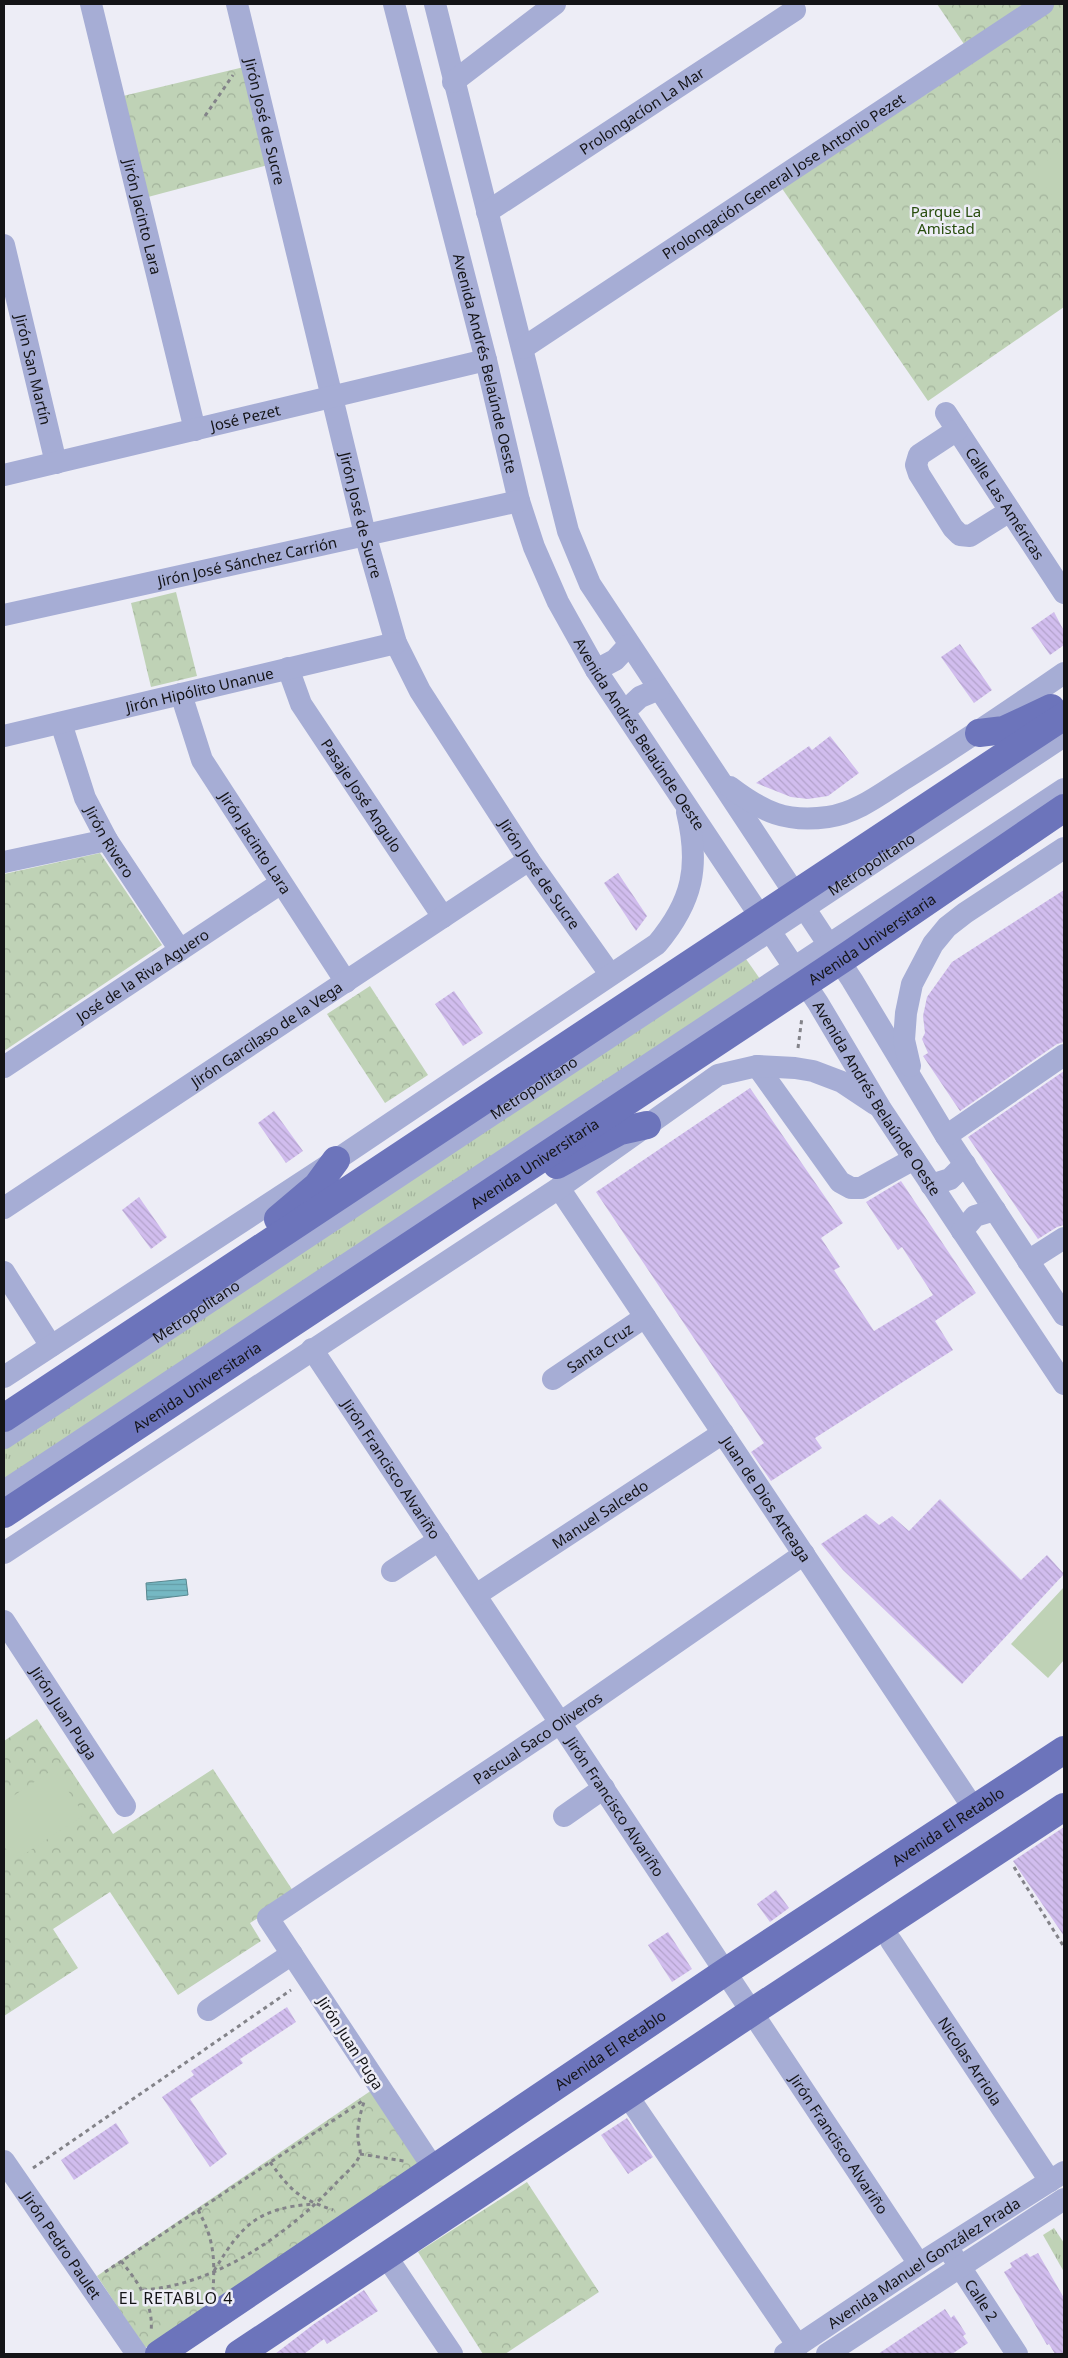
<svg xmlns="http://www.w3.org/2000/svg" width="1068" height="2358" font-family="'Noto Sans',sans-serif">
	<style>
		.grass { fill: url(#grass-tufts) }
		.park { fill: url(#park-crowns) }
		.garden { fill: #bfd2b6 }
		.water { fill: url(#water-rules); stroke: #58878f }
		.building { fill: url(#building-back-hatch) }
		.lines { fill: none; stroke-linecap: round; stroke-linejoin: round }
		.path { stroke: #838389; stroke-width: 3; stroke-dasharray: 4 4; stroke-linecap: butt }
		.minor { stroke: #a6add5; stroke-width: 22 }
		.major { stroke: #6c74bb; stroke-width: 28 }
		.labels { text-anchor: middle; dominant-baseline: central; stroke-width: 5; stroke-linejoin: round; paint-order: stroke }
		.street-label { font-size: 15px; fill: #141417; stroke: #ededf6 }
		.park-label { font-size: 15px; fill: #284d0d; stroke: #ededf6 }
		.neighbourhood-label { font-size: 16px; letter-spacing: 1px; fill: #141417; stroke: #ededf6 }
	</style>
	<defs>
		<pattern id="grass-tufts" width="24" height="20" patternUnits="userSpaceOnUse" patternTransform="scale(1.25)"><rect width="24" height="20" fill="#bfd2b6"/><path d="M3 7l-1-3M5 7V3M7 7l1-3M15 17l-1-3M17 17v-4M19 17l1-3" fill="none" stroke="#a3b39c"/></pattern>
		<pattern id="park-crowns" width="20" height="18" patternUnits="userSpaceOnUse" patternTransform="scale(1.25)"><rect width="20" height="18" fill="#bfd2b6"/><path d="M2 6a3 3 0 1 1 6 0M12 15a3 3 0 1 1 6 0" fill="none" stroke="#a3b39c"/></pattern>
		<pattern id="water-rules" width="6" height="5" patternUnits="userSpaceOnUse" patternTransform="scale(1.25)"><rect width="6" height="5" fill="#75b8c3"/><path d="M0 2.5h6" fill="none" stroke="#649da7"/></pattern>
		<pattern id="building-back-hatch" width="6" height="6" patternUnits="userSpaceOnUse" patternTransform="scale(1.25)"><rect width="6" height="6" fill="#d1bdee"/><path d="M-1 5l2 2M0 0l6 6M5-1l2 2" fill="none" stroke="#b3a2cb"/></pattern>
	</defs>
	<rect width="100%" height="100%" fill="#ededf6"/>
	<!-- grass -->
	<g class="grass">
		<path d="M746 959 760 979 4 1481V1449Z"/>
		<path d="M1054 2228 1064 2243V2272L1043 2235Z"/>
	</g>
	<!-- park -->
	<g class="park">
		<path d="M937 4H1037L968 50Z"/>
		<path d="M1054 4H1064V307L928 401 781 187Z"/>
		<path d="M244 67 268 165 148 197 123 96Z"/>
		<path d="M176 592 197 676 151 687 131 603Z"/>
		<path d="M100 853 162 945 4 1051V874Z"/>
		<path d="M370 986 428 1075 385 1103 327 1014Z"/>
		<path d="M37 1719 113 1834 213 1769 295 1894 250 1923 261 1941 178 1995 110 1892 53 1929 78 1968 4 2016V1741Z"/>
		<path d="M372 2090 421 2164 145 2348 97 2276Z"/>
		<path d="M527 2182 599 2292 505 2354H483L418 2252Z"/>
	</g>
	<!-- garden -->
	<g class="garden">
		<path d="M1064 149V206L1061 208 1034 170Z"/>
		<path d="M1064 1587V1660L1048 1678 1011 1644Z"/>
		<path d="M54 1769 84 1815 14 1861 4 1846V1802Z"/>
	</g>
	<!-- water -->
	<path class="water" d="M186 1579 188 1595 147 1600 146 1583Z"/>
	<!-- building -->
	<g class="building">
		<path d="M1054 612 1064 631V645L1050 655 1031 628Z"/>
		<path d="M960 644 992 690 974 703 941 657Z"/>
		<path d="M830 736 859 773 828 796 808 799 791 797 756 783 809 746 812 750Z"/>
		<path d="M618 873 647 916 636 931 604 883Z"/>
		<path d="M1064 890V1042L1057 1044 960 1111 923 1056 928 1053 922 1039 925 1033 923 1016 927 997 952 962Z"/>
		<path d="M454 991 483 1033 463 1046 435 1004Z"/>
		<path d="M1064 1071V1225L1057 1227 1038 1239 968 1137Z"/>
		<path d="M750 1088 843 1223 821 1238 840 1267 834 1270 874 1331 933 1295 902 1247 898 1250 866 1202 901 1181 976 1293 935 1321 953 1350 815 1438 822 1448 771 1481 751 1452 764 1443 596 1192Z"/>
		<path d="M274 1111 303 1151 286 1163 258 1123Z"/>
		<path d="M139 1197 167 1237 151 1249 122 1210Z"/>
		<path d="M940 1499 1021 1580 1047 1555 1064 1574 962 1684 843 1570 821 1544 866 1514 879 1525 892 1516 909 1531Z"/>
		<path d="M1064 1827V1936L1013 1861Z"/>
		<path d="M776 1890 789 1908 770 1922 757 1904Z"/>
		<path d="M668 1932 692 1969 672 1982 648 1945Z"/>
		<path d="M287 2007 296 2022 240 2059 243 2063 190 2099 227 2154 210 2167 162 2097 194 2075 191 2071Z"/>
		<path d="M627 2118 653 2157 628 2174 601 2135Z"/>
		<path d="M116 2123 129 2143 74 2180 61 2160Z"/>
		<path d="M1027 2253 1030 2257 1038 2253 1064 2298V2354H1055L1049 2344 1047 2345 1004 2272 1012 2267 1010 2263Z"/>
		<path d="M364 2290 378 2311 327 2344 324 2339 304 2354H275L314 2324Z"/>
		<path d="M945 2309 951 2318 954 2315 966 2334 963 2336 968 2343 952 2354H878Z"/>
	</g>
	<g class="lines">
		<!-- path -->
		<g class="path">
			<path d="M205 116 233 75"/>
			<path d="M798 1048 802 1017"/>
			<path d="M1014 1867 1064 1947"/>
			<path d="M360 2154 404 2161"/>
			<path d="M270 2162C291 2191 298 2198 333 2210"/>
			<path d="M33 2168 291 1990"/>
			<path d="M198 2210C214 2239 215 2258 213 2291"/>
			<path d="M121 2261C138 2282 154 2304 151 2332"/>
			<path d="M214 2271C242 2224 258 2208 314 2204"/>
			<path d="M105 2272 364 2100"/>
			<path d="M143 2290C216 2285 289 2234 338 2181 345 2174 358 2163 360 2154 361 2150 358 2143 358 2139 357 2126 360 2114 364 2102"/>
		</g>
		<!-- minor -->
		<g class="minor">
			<path id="s1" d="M91 4 195 430"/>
			<path id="s2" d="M237 4 365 534 396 643 420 691 529 860 610 974"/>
			<path id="s3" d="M394 4 486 360 519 501 534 547 558 602 596 670 818 1003 881 1109 1064 1384"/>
			<path d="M435 4 568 531 590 584 852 980 946 1136 1064 1315"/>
			<path d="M453 82 555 4"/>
			<path id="s4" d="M487 212 795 10"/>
			<path id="s5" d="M4 245 56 463"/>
			<path id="s6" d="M523 348 1043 4"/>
			<path id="s7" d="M946 413 1064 593"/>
			<path d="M957 430 919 455 916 465 919 474 953 528 960 535 970 536 1010 511"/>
			<path id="s8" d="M4 475 486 360"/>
			<path id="s9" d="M4 615 519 501"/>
			<path id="s10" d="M288 668 301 704 443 917"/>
			<path d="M596 670 615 660 629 645"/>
			<path id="s11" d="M181 694 202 760 346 982"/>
			<path d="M625 711 640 697 659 689"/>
			<path id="s12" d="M61 723 85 798 107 840 180 950"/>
			<path id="s13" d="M4 736 396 643"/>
			<path d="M730 787C763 812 786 823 828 817 857 813 882 793 906 778 960 744 1012 709 1064 673"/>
			<path d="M4 862 107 840"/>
			<path d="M757 1066 840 1182 851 1188H861L914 1159"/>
			<path d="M910 1066 904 1040 906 1013 912 984 933 944 947 927 965 913 1064 848"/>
			<path id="s14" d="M4 1067 281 883"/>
			<path d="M946 1136 1064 1055"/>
			<path d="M931 1185 950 1179 965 1164"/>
			<path id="s15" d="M559 1188 974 1809"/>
			<path id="s16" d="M4 1208 529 860"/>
			<path d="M962 1231 975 1216 995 1210"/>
			<path d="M1028 1261 1064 1238"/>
			<path d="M4 1272 51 1346"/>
			<path id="s17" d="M312 1349 919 2264"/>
			<path d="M4 1377 336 1160 657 944C693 901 700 866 687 812"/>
			<path id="s18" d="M553 1379 645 1317"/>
			<path id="s19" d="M4 1438 1064 736"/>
			<path d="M4 1491 1064 789"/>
			<path d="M4 1553 559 1188 718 1075 757 1066 795 1068 813 1071 842 1082 875 1104"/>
			<path d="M392 1571 439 1540"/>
			<path id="s20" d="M476 1595 723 1433"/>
			<path id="s21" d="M4 1621 125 1806"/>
			<path d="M564 1816 604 1788"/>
			<path id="s22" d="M891 1941 1050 2181"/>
			<path d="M208 2010 292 1954"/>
			<path d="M627 2095 798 2346"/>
			<path id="s23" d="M4 2161 137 2354"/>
			<path id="s24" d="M434 2169 268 1918 560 1723 804 1554"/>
			<path id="s25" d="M951 2253 1017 2354"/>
			<path d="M386 2256 452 2354"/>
			<path id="s26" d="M785 2354 919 2264 1064 2172"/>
			<path d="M827 2354 1064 2199"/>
		</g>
		<!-- major -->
		<g class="major">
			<path d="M979 733 1004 730 1051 708"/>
			<path d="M557 1165 620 1131 647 1125"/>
			<path d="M278 1219 317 1186 336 1160"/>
			<path d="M4 1418 1064 716"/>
			<path id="s27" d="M4 1514 850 954 1064 808"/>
			<path id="s28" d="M159 2354 725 1972 1064 1750"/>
			<path d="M239 2354 752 2012 1064 1807"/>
		</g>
	</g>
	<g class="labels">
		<!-- street labels -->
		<g class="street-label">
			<text stroke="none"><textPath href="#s4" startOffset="185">Prolongacíon La Mar</textPath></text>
			<text stroke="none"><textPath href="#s2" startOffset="121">Jirón José de Sucre</textPath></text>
			<text stroke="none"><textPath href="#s6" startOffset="312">Prolongación General Jose Antonio Pezet</textPath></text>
			<text stroke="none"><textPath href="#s1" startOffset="219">Jirón Jacinto Lara</textPath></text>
			<text stroke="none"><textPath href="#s3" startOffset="371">Avenida Andrés Belaúnde Oeste</textPath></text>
			<text stroke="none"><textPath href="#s5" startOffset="128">Jirón San Martín</textPath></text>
			<text stroke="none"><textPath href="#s8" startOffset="248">José Pezet</textPath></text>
			<text stroke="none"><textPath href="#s7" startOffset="108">Calle Las Américas</textPath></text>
			<text stroke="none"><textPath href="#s2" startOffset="526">Jirón José de Sucre</textPath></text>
			<text stroke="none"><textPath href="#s9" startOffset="249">Jirón José Sánchez Carrión</textPath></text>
			<text stroke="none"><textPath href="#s13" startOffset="201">Jirón Hipólito Unanue</textPath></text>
			<text stroke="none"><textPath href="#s3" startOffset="776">Avenida Andrés Belaúnde Oeste</textPath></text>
			<text stroke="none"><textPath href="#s10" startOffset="148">Pasaje José Angulo</textPath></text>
			<text stroke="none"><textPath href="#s12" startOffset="129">Jirón Rivero</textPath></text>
			<text stroke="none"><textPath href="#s11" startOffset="168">Jirón Jacinto Lara</textPath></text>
			<text stroke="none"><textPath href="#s19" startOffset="1040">Metropolitano</textPath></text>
			<text stroke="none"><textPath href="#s2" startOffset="931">Jirón José de Sucre</textPath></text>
			<text stroke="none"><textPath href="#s27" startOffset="1041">Avenida Universitaria</textPath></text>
			<text stroke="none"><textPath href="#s14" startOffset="166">José de la Riva Aguero</textPath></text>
			<text stroke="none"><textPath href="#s16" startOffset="315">Jirón Garcilaso de la Vega</textPath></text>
			<text stroke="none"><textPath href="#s19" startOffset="635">Metropolitano</textPath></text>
			<text stroke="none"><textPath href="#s3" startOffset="1211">Avenida Andrés Belaúnde Oeste</textPath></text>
			<text stroke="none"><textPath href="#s27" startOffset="636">Avenida Universitaria</textPath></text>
			<text stroke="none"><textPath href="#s19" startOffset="230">Metropolitano</textPath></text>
			<text stroke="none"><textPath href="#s18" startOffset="56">Santa Cruz</textPath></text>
			<text stroke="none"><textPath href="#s27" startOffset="231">Avenida Universitaria</textPath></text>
			<text stroke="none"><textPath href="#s17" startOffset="144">Jirón Francisco Alvariño</textPath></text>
			<text stroke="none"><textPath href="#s15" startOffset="374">Juan de Dios Arteaga</textPath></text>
			<text stroke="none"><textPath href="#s20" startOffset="148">Manuel Salcedo</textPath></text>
			<text stroke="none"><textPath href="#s21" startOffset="110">Jirón Juan Puga</textPath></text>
			<text stroke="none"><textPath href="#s24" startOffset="625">Pascual Saco Oliveros</textPath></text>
			<text stroke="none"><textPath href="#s17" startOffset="549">Jirón Francisco Alvariño</textPath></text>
			<text stroke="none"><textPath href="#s28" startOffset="949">Avenida El Retablo</textPath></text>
			<text transform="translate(351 2043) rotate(57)">Jirón Juan Puga</text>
			<text stroke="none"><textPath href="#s28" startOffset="544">Avenida El Retablo</textPath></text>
			<text stroke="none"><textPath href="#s22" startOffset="144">Nicolas Arriola</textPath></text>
			<text stroke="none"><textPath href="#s17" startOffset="954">Jirón Francisco Alvariño</textPath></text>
			<text stroke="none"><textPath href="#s23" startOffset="102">Jirón Pedro Paulet</textPath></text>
			<text stroke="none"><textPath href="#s26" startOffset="166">Avenida Manuel González Prada</textPath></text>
			<text stroke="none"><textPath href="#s25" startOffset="56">Calle 2</textPath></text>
		</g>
		<!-- park labels -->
		<g class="park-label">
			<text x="946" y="211">Parque La<tspan x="946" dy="17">Amistad</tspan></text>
		</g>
		<!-- neighbourhood labels -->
		<g class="neighbourhood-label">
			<text x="176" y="2298">EL RETABLO 4</text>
		</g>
	</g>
	<!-- border -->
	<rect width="1068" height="2358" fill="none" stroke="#141417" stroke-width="10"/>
</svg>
